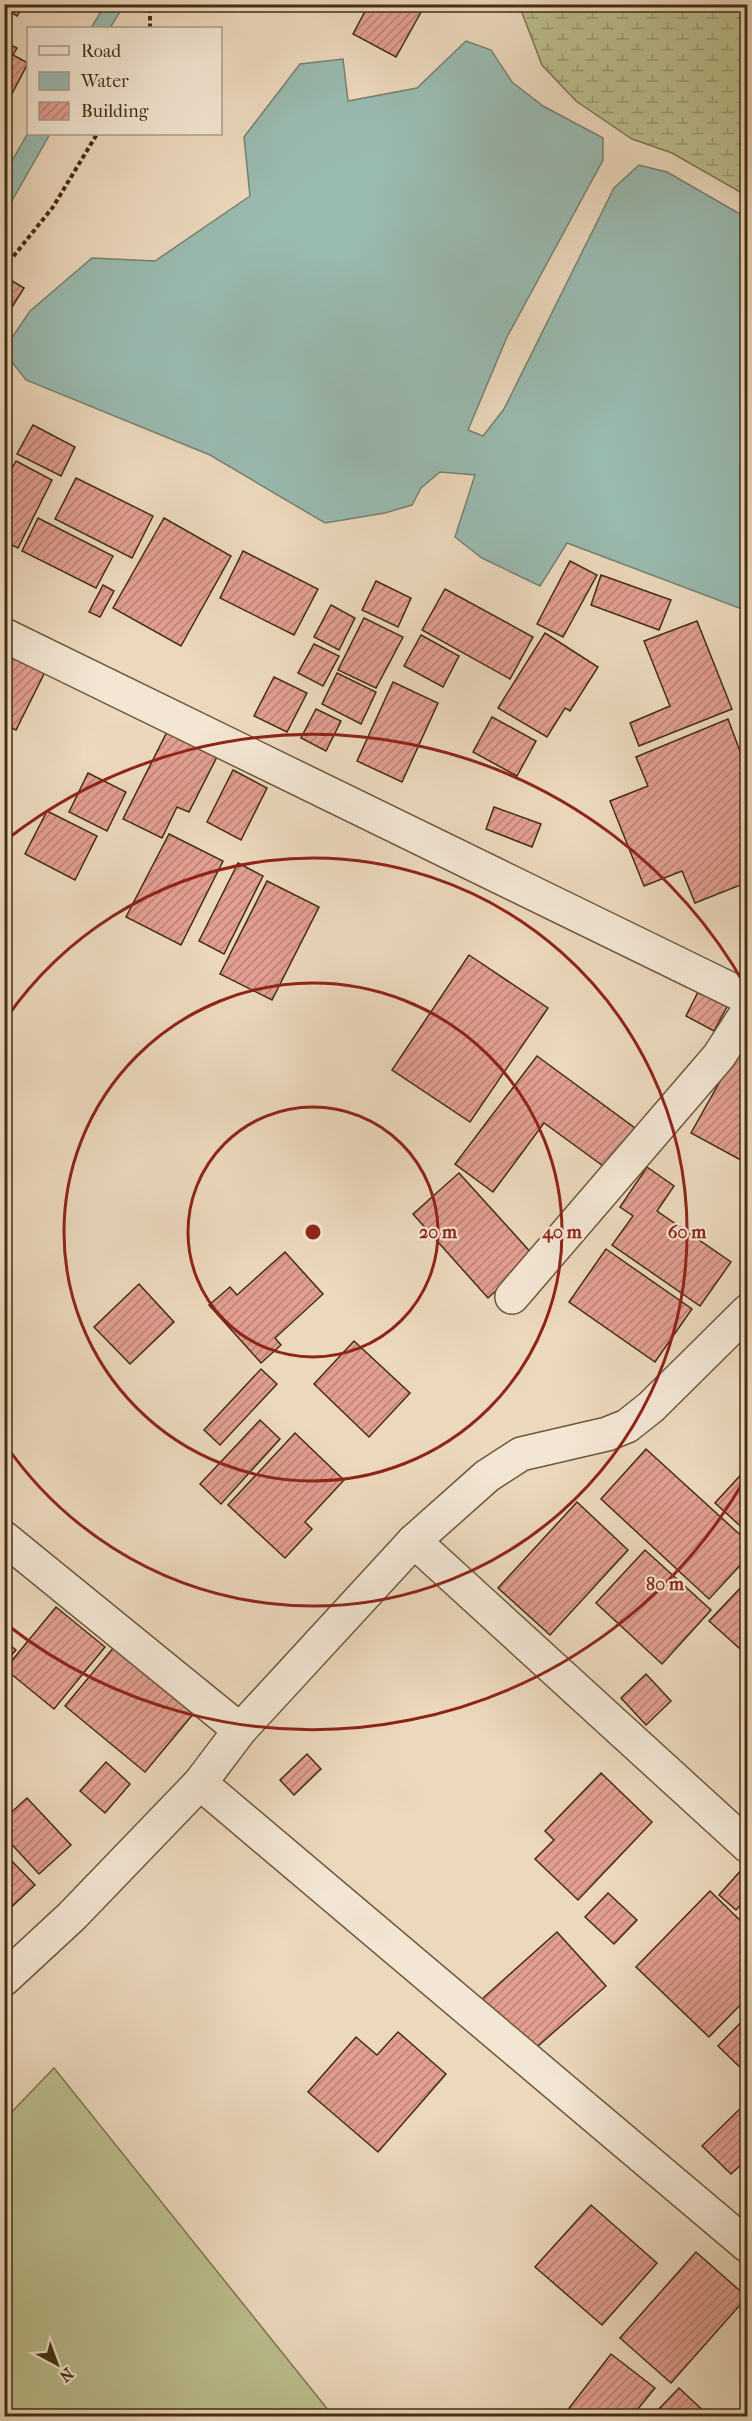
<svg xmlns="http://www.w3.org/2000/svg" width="752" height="2421" font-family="'IM FELL French Canon',serif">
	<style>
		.grass { fill: #bcbe8e; stroke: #80764f; stroke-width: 1.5 }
		.wetland { fill: url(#wetland-marsh); stroke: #80764f; stroke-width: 1.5 }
		.water { fill: #99bab0; stroke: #778270; stroke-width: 1.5 }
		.building { fill: url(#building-hatch); stroke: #432e10; stroke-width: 1.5 }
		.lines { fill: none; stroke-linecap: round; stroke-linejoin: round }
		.minor-casing { stroke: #6d583b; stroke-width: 36 }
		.tertiary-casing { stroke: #6d583b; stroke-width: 36 }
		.path { stroke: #432e10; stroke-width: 4; stroke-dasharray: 4.5 3; stroke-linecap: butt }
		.minor { stroke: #f3e6d4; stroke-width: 33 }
		.tertiary { stroke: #f3e6d4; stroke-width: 33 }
		.ring { fill: none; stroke: #8f2418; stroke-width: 3 }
		.centre { fill: #8f2418; stroke: #f3e6d4; stroke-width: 3 }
		.ring-label { font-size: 18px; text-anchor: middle; font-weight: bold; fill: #8f2418; stroke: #f3e6d4; stroke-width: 4.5; stroke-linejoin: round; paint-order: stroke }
	</style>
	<defs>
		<pattern id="wetland-marsh" width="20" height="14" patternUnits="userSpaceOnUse" patternTransform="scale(1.5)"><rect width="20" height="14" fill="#bcbe8e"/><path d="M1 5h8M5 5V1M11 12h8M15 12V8" fill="none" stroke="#9a9b73"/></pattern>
		<pattern id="building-hatch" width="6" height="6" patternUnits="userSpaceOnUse" patternTransform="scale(1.5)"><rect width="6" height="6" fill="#e29e91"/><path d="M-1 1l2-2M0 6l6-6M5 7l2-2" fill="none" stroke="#b98175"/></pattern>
	</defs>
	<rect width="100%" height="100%" fill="#ecd8bd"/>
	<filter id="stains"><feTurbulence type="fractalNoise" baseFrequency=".00333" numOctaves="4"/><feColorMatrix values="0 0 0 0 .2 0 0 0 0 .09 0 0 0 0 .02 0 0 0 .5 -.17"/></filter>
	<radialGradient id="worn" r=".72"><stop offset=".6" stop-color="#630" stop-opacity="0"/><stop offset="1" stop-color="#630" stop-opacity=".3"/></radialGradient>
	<!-- grass -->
	<path class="grass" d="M54 2068 333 2416H5V2119Z"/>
	<!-- wetland -->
	<path class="wetland" d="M519 5H747V196L672 153 632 139 576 101 542 65Z"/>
	<!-- water -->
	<g class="water">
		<path d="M105 5H124L110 28H91Z"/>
		<path d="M466 41 491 50 512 82 543 106 603 138V160L507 337 468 430 483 436 504 409 614 188 639 165 667 172 747 218V611L567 543 540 586 482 558 455 537 475 475 440 472 421 488 412 505 385 513 325 523 210 455 26 380 5 353V348L30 311 92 258 155 261 250 196 244 137 300 64 343 59 348 101 417 88Z"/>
		<path d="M28 133 50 134 5 213V173Z"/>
	</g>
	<!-- building -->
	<g class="building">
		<path d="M4 4H25L17 16 4 8Z"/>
		<path d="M369 4 425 5 396 57 353 34Z"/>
		<path d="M4 42 17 48 13 55 28 63 4 109Z"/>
		<path d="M4 276 24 288 4 320Z"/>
		<path d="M33 425 75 447 61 476 17 454Z"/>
		<path d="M16 461 52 480 18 548 4 541V483Z"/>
		<path d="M76 478 153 516 132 558 55 519Z"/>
		<path d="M38 518 113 556 96 588 22 551Z"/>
		<path d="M164 518 231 556 181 646 113 608Z"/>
		<path d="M243 551 318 589 294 635 220 598Z"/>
		<path d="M570 561 597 575 563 637 537 624Z"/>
		<path d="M601 575 671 600 659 630 591 605Z"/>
		<path d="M376 581 411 598 398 627 362 610Z"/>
		<path d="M103 585 114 591 100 617 89 612Z"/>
		<path d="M445 589 533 637 510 679 422 630Z"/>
		<path d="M331 605 355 618 339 650 314 637Z"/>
		<path d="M364 618 403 637 376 688 338 670Z"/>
		<path d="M697 621 732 709 639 746 630 723 670 706 644 641Z"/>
		<path d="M545 633 598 667 570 711 565 708 547 737 498 708Z"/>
		<path d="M421 635 459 656 443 687 404 666Z"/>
		<path d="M4 641 49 664 16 730 4 724Z"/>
		<path d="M314 644 339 656 323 686 298 673Z"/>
		<path d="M337 673 376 692 361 724 322 704Z"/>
		<path d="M274 677 307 693 287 732 254 716Z"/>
		<path d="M393 682 438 703 402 782 357 761Z"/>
		<path d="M316 709 341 721 326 751 301 738Z"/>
		<path d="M492 717 536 741 517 776 473 752Z"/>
		<path d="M728 719 741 754 748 751V882L695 903 682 871 644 886 610 801 648 786 636 757Z"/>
		<path d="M173 720 223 745 189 812 177 807 162 838 123 819Z"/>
		<path d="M233 770 267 788 241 840 207 822Z"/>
		<path d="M88 773 126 792 107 831 69 812Z"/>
		<path d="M494 807 541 824 532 847 486 829Z"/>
		<path d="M47 811 97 836 75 880 25 854Z"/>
		<path d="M169 834 223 861 181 945 126 917Z"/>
		<path d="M238 863 263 876 224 954 199 941Z"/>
		<path d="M267 881 319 907 272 1000 220 974Z"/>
		<path d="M469 955 548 1008 470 1122 392 1070Z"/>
		<path d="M700 988 729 1003 714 1031 686 1016Z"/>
		<path d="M737 1051 748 1057V1164L691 1133Z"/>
		<path d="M537 1056 639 1131 610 1171 544 1123 493 1192 455 1164Z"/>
		<path d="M647 1167 674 1186 657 1211 731 1262 700 1306 612 1245 633 1216 620 1207Z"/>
		<path d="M459 1173 534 1256 488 1298 413 1214Z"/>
		<path d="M606 1249 692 1309 655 1362 569 1302Z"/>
		<path d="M285 1252 323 1294 275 1338 281 1345 261 1363 209 1305 230 1287 237 1295Z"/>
		<path d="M139 1284 174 1322 130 1364 94 1327Z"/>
		<path d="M354 1341 410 1393 369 1437 314 1384Z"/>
		<path d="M261 1369 277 1384 220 1445 204 1430Z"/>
		<path d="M260 1420 280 1439 221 1504 200 1484Z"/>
		<path d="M295 1433 344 1480 305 1522 312 1529 285 1558 228 1505Z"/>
		<path d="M646 1449 748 1542V1557L709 1599 601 1499Z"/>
		<path d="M748 1467V1533L715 1503Z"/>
		<path d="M577 1502 628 1550 550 1635 498 1588Z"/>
		<path d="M645 1550 711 1610 662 1664 596 1603Z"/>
		<path d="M748 1580V1656L709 1621Z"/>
		<path d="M56 1607 105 1647 54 1709 5 1669Z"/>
		<path d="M4 1640 16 1650 4 1663Z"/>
		<path d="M119 1641 199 1707 145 1772 65 1706Z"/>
		<path d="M646 1674 671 1701 646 1725 621 1698Z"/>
		<path d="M307 1754 321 1769 294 1795 280 1780Z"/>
		<path d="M106 1762 130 1784 105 1813 80 1791Z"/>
		<path d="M601 1773 652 1822 578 1900 535 1859 554 1840 545 1831Z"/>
		<path d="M27 1798 71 1845 39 1874 4 1836V1819Z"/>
		<path d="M4 1853 35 1885 4 1914Z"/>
		<path d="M743 1868 748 1872V1897L736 1910 719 1895Z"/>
		<path d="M710 1891 748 1928V1997L709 2037 636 1967Z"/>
		<path d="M608 1893 637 1920 614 1944 585 1917Z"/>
		<path d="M557 1932 606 1986 529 2054 482 1999Z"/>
		<path d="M748 2015V2075L718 2046Z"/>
		<path d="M398 2032 446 2074 378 2152 308 2092 356 2037 377 2055Z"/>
		<path d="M748 2101V2158L731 2174 702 2146Z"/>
		<path d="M591 2205 657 2263 602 2325 535 2267Z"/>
		<path d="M696 2252 747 2297 671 2383 620 2338Z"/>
		<path d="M611 2354 655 2388 632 2416H563Z"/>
		<path d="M679 2388 709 2416H652Z"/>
	</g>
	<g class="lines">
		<!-- minor casing -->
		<g class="minor-casing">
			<g id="minor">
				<path d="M512 1297 719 1056 748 1011"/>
				<path d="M4 1538 240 1730"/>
				<path d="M414 1541 748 1846"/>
				<path d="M200 1783 748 2246"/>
				<path d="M4 1979 72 1916 200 1783 240 1730 414 1541 487 1476 521 1454 607 1434 627 1426 651 1407 748 1311"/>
			</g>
		</g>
		<!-- tertiary casing -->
		<g class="tertiary-casing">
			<path id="tertiary" d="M4 635 748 998"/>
		</g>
		<!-- path -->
		<g class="path">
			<path d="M150 28V4"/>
			<path d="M4 268 53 207 97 134"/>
		</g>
		<!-- minor -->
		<use href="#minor" class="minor"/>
		<!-- tertiary -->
		<use href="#tertiary" class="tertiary"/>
	</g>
	<!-- distance rings -->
	<g class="ring">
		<circle cx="313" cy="1232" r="125"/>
		<circle cx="313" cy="1232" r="249"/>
		<path d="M5 1020A374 374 0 1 1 5 1444"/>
		<path d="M746 1477A498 498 0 0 1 6 1624M6 840A498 498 0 0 1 746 987"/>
	</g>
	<circle cx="313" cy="1232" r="9" class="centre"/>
	<g class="ring-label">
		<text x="438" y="1238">20 m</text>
		<text x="562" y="1238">40 m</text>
		<text x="687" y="1238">60 m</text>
		<text x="665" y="1590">80 m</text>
	</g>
	<!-- margin -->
	<rect width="752" height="2421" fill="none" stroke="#ecd8bd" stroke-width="24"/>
	<rect x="6" y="6" width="740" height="2409" fill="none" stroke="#432e10" stroke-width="3"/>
	<rect x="12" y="12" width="728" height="2397" fill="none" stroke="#432e10" stroke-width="1.5"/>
	<!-- legend -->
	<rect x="27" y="27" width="195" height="108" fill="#f3e6d4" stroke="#ad9c86" stroke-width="1.5"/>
	<rect x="39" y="46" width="30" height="9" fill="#f3e6d4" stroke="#ad9c86" stroke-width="1.5"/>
	<text x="81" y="57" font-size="18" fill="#432e10">Road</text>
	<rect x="39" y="72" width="30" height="18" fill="#99bab0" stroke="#ad9c86" stroke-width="1.5"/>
	<text x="81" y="87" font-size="18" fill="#432e10">Water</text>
	<rect x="39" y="102" width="30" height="18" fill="url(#building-hatch)" stroke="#ad9c86" stroke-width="1.5"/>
	<text x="81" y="117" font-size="18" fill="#432e10">Building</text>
	<!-- north arrow -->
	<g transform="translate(57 2364) rotate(139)" stroke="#f3e6d4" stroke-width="4.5" paint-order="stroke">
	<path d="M0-4.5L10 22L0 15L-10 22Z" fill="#432e10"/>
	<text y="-9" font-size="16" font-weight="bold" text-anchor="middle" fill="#432e10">N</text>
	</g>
	<rect width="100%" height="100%" filter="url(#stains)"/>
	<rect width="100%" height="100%" fill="url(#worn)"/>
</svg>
